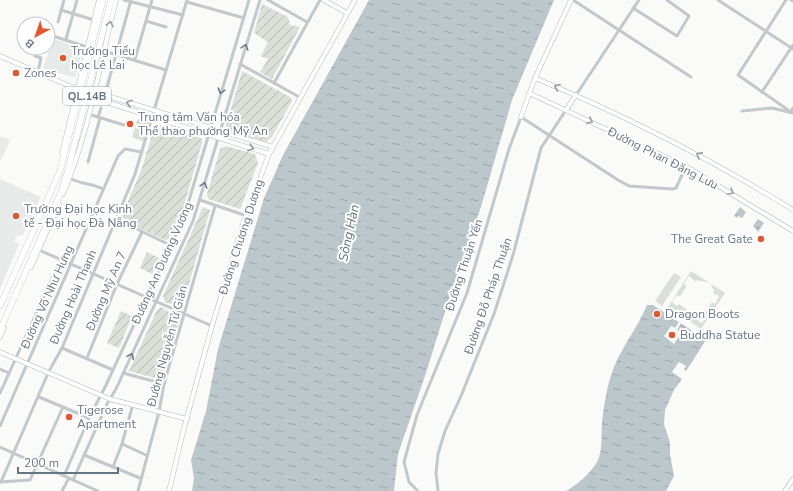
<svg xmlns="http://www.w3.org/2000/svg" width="793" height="491" font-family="'Nunito Sans',sans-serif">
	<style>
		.built { fill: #e8e9e9 }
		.grass { fill: #dadfd7; fill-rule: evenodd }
		.forest { fill: url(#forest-crowns) }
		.garden { fill: url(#garden-furrows) }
		.water { fill: url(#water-ripples) }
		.pier { fill: #fafaf8 }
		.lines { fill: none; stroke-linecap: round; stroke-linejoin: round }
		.secondary-casing { stroke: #b3babf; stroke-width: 5 }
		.highway-casing { stroke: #b4b9bd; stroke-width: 6 }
		.street { stroke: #c3c8cc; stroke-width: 3 }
		.secondary { stroke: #fff; stroke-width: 4 }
		.highway { stroke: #fff; stroke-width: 5.5 }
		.oneway { stroke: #939fa8 }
		.oneway2 { stroke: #6a7a87 }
		.poi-dot { fill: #e4572e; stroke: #fff; stroke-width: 1.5 }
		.labels { text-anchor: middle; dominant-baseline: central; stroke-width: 4; stroke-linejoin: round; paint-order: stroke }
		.shield { fill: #fff; stroke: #939fa8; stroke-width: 1 }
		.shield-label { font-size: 11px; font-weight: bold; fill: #657683 }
		.poi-label { font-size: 12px; fill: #657683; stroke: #fff; text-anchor: start }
		.street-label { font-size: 12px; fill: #657683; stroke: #fff }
		.water-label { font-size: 13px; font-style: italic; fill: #60757c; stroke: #fff }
	</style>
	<defs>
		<pattern id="forest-crowns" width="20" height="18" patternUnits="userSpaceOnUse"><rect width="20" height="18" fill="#dadfd7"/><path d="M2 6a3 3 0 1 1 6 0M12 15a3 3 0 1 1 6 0" fill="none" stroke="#b4b9b4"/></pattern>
		<pattern id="garden-furrows" width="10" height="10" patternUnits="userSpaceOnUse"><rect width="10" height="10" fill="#dadfd7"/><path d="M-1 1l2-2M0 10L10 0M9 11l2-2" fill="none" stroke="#b4b9b4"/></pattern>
		<pattern id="water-ripples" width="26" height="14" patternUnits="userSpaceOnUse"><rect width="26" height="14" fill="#bbc7cb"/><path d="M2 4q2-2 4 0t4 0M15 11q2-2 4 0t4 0" fill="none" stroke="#9ca6aa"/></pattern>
	</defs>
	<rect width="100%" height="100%" fill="#fafaf8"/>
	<!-- built -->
	<g class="built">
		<path d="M53 39 83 48 75 78 43 68Z"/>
		<path d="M0 136 10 140 0 162Z"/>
		<path d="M0 179 41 197 23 235 17 236 14 241 19 244 0 289Z"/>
	</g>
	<!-- grass -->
	<g class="grass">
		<path d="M691 271 725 293 701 329 668 307ZM689 276 696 282 697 280 710 283 714 291 713 293 719 296 715 304 712 302 705 313 708 315 702 323 696 319 697 317 679 304 677 306 672 302 677 295 680 296 687 286 684 284Z"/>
		<path d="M674 273 681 277 662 306 655 301Z"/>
	</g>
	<!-- forest -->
	<path class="forest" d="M138 119 149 122 143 141 132 137Z"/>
	<!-- garden -->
	<g class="garden">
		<path d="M262 4 288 17 290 25 300 27 272 79 260 72 268 59 261 56 268 42 254 33Z"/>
		<path d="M242 71 290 97 292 101 272 137 266 142 227 130 226 126Z"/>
		<path d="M158 124 196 136 202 139V143L181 216 169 239 165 240 121 220V217L141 171 155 125Z"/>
		<path d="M226 146 255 154 258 163 240 209 208 199 207 194 220 149Z"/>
		<path d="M203 207 210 210 182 308 165 302 163 296Z"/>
		<path d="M147 252 159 258 152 274 140 268Z"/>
		<path d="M161 307 180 319 163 379 147 376 129 371 157 310Z"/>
		<path d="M121 311 132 316 119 348 107 343Z"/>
	</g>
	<!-- water -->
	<g class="water">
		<path d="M369 0H554L512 100 481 207 453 286 426 373 398 454 394 491H192L194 478 191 460 206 411 218 349 264 198 283 155Z"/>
		<path d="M740 207 746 212 742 218 738 216 737 218 734 216Z"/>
		<path d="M758 219 764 223 758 232 753 226Z"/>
		<path d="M647 305H653L706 340 686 371 684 370 686 366 679 362 672 372 682 379 674 390 665 410 664 424 670 443V454L674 476 666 491H566C578 484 590 474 597 462 603 451 601 436 602 423 604 404 607 385 614 367 623 345 638 327 647 305Z"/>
	</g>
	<!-- pier -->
	<path class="pier" d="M679 322 681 323 677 330 681 333 674 344 664 336 671 326 675 328Z"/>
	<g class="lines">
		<!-- secondary casing -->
		<g class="secondary-casing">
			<g id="secondary">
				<path d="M324 0 347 13"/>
				<path d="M0 56 72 87 82 88 273 147"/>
				<path d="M535 78C624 115 711 159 793 210"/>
				<path d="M78 93 269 154"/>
				<path d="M529 93 687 167 793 231"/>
				<path d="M566 110 576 95"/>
				<path d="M521 117 535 78 571 0"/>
				<path d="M62 153 99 0"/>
				<path d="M63 194C89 132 100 64 116 0"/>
				<path d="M31 267 59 204"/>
				<path d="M0 337 4 328"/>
				<path d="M0 352 110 399 187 419"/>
				<path d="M169 491 184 428 212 326 243 224 269 154 355 0"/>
				<path d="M785 491 793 479"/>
			</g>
		</g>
		<!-- highway casing -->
		<g class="highway-casing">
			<g id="highway">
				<path d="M0 306 60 171 103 0"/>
				<path d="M0 330 61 192 68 170 111 0"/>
			</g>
		</g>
		<!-- street -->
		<g class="street">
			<path d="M124 0 183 15"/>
			<path d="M268 0 307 22"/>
			<path d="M573 0 691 77"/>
			<path d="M718 0 793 49"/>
			<path d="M786 0 738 75 791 112 793 108"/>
			<path d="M791 0 793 1"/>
			<path d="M187 2 244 18"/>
			<path d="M633 8 677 36 689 16 667 0"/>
			<path d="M61 10 94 20"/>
			<path d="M146 21 166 27"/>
			<path d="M58 22 64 0"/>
			<path d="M50 35 87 47"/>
			<path d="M66 39 77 0"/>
			<path d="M35 48V56L41 58 38 72"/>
			<path d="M104 51 166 70"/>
			<path d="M135 59 152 0"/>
			<path d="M240 64 301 98"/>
			<path d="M274 83 320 0"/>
			<path d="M762 92 793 45"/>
			<path d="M106 95 107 87 131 0"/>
			<path d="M576 95 639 0"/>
			<path d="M742 111 772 108 793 113"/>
			<path d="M88 114 124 125"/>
			<path d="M98 117 101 108"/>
			<path d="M88 162 100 118"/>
			<path d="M69 178C80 184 95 184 103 189"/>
			<path d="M200 200 247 216"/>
			<path d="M116 219 170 245"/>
			<path d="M39 250 212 326"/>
			<path d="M62 348 113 370"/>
			<path d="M87 358 117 284 142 232"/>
			<path d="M0 369 9 373"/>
			<path d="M123 373 164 384"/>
			<path d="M0 393 61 259"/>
			<path d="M39 397 89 418"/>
			<path d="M0 426 118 156 125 149 142 152"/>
			<path d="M122 444 146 455"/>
			<path d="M0 447 98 491"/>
			<path d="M84 455 140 478"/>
			<path d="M113 467 122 444 133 404"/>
			<path d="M64 476 89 418 106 385 184 217 249 0"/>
			<path d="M73 480 107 404 116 389 193 221 260 0"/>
			<path d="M0 482 30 480 63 407"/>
			<path d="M1 482 49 371 62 348 135 174 187 0"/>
			<path d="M62 491 69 478"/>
			<path d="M138 491 159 412 164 384 215 206"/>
			<path d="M418 491 409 482 404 462 417 415 467 293 509 149 521 117 618 180 629 186 672 189 676 188 682 175"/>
			<path d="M438 491 436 473 438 454 445 431 461 396 494 314 513 255 541 148 566 110"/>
		</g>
		<!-- secondary -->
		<use href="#secondary" class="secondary"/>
		<!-- highway -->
		<use href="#highway" class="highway"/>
	</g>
	<!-- one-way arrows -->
	<defs><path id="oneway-chevron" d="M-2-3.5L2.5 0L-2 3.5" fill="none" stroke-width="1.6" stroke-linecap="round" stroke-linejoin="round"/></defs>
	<g class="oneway">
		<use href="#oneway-chevron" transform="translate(110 24) rotate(-76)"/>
		<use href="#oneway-chevron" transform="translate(557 87) rotate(-158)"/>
		<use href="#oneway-chevron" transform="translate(129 103) rotate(-163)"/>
		<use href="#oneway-chevron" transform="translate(590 121) rotate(25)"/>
		<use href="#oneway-chevron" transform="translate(251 148) rotate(17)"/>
		<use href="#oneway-chevron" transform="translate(699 155) rotate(-152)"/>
		<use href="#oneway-chevron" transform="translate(731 192) rotate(30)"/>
	</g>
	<g class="oneway2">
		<use href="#oneway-chevron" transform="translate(245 47) rotate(-73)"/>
		<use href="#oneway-chevron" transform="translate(221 91) rotate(107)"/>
		<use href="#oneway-chevron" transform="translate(204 185) rotate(-73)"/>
		<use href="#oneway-chevron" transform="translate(131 356) rotate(-66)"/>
	</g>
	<!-- markers -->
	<g class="poi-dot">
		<circle cx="63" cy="58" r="4"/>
		<circle cx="16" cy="73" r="4"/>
		<circle cx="130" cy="124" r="4"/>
		<circle cx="16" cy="216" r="4"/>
		<circle cx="761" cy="239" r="4"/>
		<circle cx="657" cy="314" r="4"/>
		<circle cx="672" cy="335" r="4"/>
		<circle cx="69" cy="417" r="4"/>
	</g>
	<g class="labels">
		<!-- shield labels -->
		<rect class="shield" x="63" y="87" width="48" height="18" rx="3"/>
		<g class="shield-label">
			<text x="87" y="96">QL.14B</text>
		</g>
		<!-- poi labels -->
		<g class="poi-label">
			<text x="71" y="51">Trường Tiểu<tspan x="71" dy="14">học Lê Lai</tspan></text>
			<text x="24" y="73">Zones</text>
			<text x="138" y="117">Trung tâm Văn hóa<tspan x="138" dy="14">Thể thao phường Mỹ An</tspan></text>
			<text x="24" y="209">Trường Đại học Kinh<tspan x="24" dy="14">tế - Đại học Đà Nẵng</tspan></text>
			<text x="753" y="239" text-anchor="end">The Great Gate</text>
			<text x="665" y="314">Dragon Boots</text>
			<text x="680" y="335">Buddha Statue</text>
			<text x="77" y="410">Tigerose<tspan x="77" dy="14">Apartment</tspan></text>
		</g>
		<!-- street labels -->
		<g class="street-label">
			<text transform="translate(663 158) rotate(27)">Đường Phan Đăng Lưu</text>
			<text transform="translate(241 237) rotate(-72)">Đường Chương Dương</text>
			<text transform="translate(162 263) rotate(-66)">Đường An Dương Vương</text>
			<text transform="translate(464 265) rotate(-72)">Đường Thuận Yến</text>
			<text transform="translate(106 291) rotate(-67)">Đường Mỹ An 7</text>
			<text transform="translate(488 296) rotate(-71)">Đường Đỗ Pháp Thuận</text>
			<text transform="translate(47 297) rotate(-66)">Đường Võ Như Hưng</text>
			<text transform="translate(73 297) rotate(-67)">Đường Hoài Thanh</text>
			<text transform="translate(167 346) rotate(-75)">Đường Nguyễn Tử Giản</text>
		</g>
		<!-- water labels -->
		<g class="water-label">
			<text transform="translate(349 233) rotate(-78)">Sông Hàn</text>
		</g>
	</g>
	<!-- north arrow -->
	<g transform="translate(36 36) rotate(220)"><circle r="19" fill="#ffffff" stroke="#c1c8cd"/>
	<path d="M0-3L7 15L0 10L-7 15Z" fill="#e4572e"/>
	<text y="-6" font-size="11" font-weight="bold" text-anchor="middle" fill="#657683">B</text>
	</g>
	<!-- scale -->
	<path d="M18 467v6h100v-6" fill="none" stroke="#657683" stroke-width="2"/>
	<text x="24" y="467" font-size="12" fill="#657683" stroke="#ffffff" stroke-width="3" paint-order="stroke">200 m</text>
</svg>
